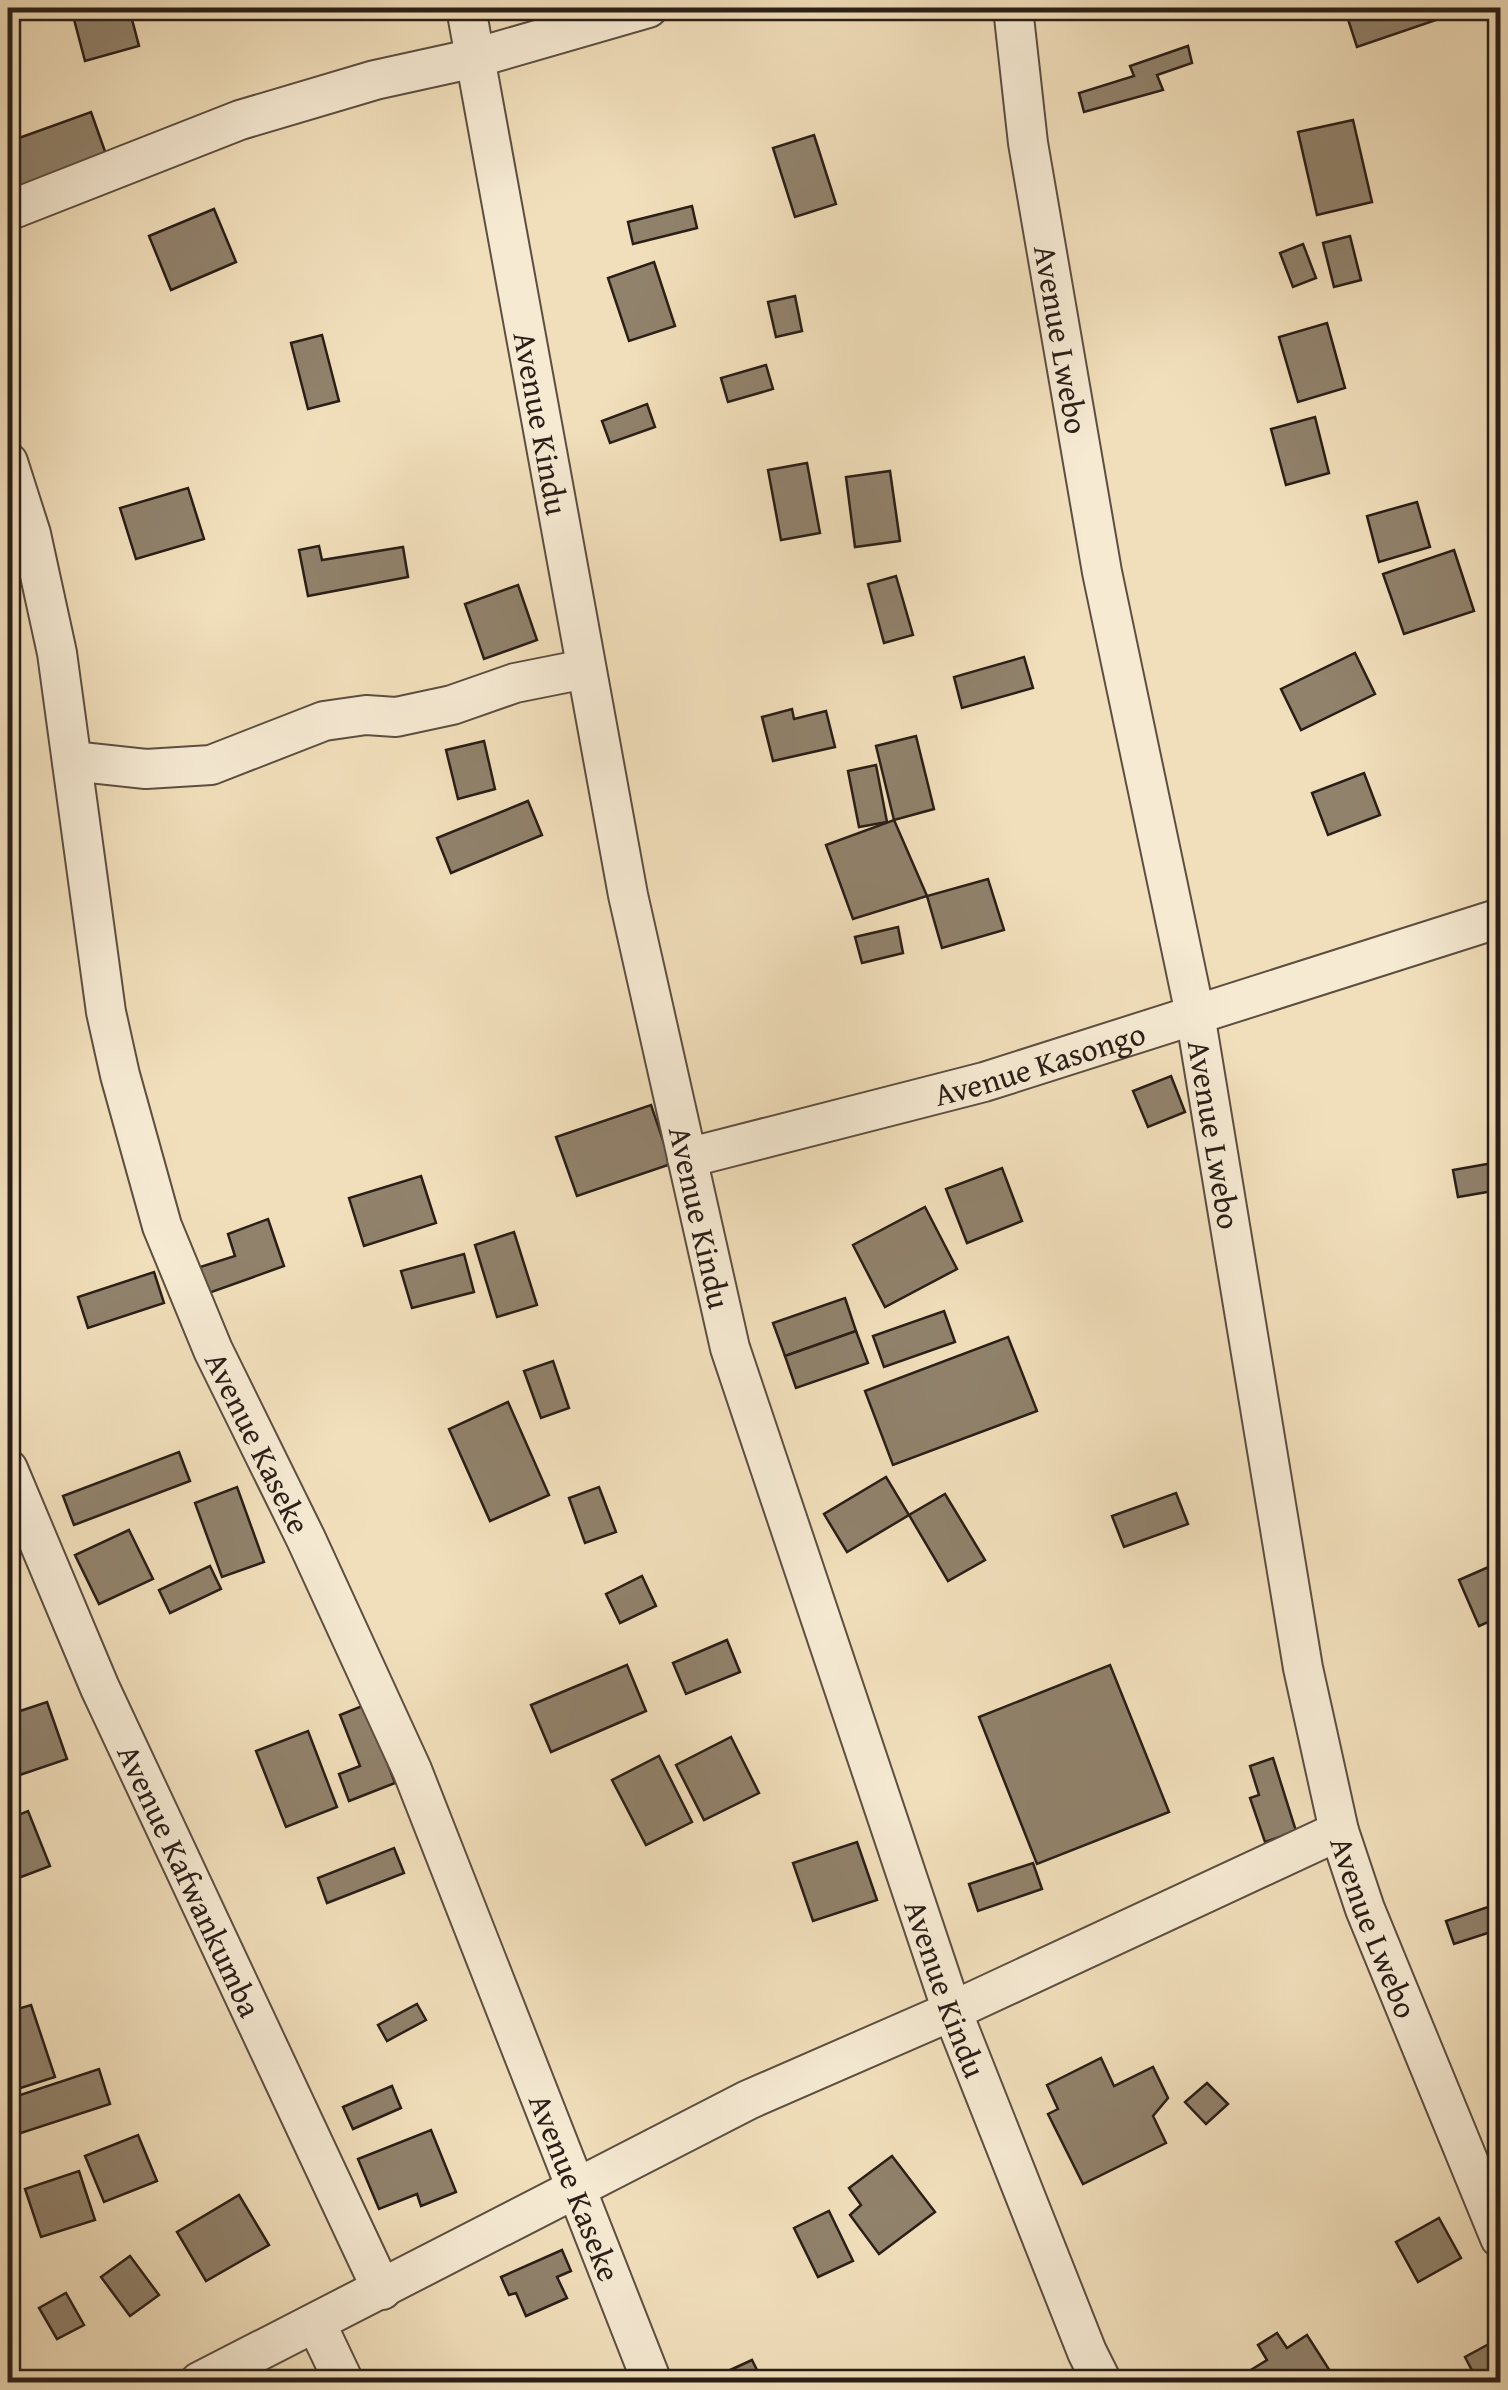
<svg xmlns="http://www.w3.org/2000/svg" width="1508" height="2390" font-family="'Gentium Book Plus',serif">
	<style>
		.building { fill: #91826c; stroke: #2a1e17; stroke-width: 2.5 }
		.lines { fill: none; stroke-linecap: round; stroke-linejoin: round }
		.street-casing { stroke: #5c4e40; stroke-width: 42 }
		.street { stroke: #f6ead3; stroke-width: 38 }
		.labels { text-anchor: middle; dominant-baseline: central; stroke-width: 8; stroke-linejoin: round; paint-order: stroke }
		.street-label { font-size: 32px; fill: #2a1e17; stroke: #f6ead3 }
	</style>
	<rect width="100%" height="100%" fill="#f1dfbb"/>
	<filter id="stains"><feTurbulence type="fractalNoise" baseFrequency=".002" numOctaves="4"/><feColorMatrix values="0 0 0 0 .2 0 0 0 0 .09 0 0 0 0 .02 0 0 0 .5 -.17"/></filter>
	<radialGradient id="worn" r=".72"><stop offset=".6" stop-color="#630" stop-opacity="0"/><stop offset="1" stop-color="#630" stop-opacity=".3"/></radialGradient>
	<!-- building -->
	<g class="building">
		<path d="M71 8H129L139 46 85 61Z"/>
		<path d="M1363 8H1471L1357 47 1346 13Z"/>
		<path d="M1188 46 1192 63 1157 75 1163 90 1084 112 1079 93 1134 76 1130 66Z"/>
		<path d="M91 112 107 157 8 192V142Z"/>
		<path d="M1353 120 1372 202 1317 215 1298 132Z"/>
		<path d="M814 135 836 204 795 217 773 148Z"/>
		<path d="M692 206 697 228 633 244 628 222Z"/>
		<path d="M214 209 236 262 171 290 149 236Z"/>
		<path d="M1350 236 1361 280 1334 287 1323 243Z"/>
		<path d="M1303 244 1316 278 1293 287 1280 253Z"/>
		<path d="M654 262 675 326 629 341 608 278Z"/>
		<path d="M795 296 802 331 776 337 768 302Z"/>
		<path d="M1327 323 1345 388 1298 402 1279 337Z"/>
		<path d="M322 335 339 401 308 409 291 343Z"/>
		<path d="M766 365 773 389 728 402 721 378Z"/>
		<path d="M647 404 655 427 610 443 602 421Z"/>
		<path d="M1315 417 1329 473 1286 485 1271 429Z"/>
		<path d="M807 463 820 533 781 540 768 470Z"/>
		<path d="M890 471 900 541 855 547 846 477Z"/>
		<path d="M188 488 204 539 136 559 120 508Z"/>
		<path d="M1417 502 1430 547 1379 562 1367 516Z"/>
		<path d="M319 546 322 560 403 547 408 577 308 596 299 550Z"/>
		<path d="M1454 550 1474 611 1404 634 1383 574Z"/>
		<path d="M896 576 913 635 884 643 868 584Z"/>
		<path d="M518 585 537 640 484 659 465 604Z"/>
		<path d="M1355 653 1375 694 1301 730 1281 689Z"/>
		<path d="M1024 657 1033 688 962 708 954 677Z"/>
		<path d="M792 709 794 719 826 711 835 747 773 761 762 717Z"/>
		<path d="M916 736 934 809 894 820 876 746Z"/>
		<path d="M484 741 495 789 458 799 446 750Z"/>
		<path d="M876 765 887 822 859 827 848 771Z"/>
		<path d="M1364 773 1380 815 1328 835 1312 793Z"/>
		<path d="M528 801 542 835 451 873 437 838Z"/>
		<path d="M894 820 927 896 853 919 826 845Z"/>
		<path d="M988 879 1004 930 942 948 927 896Z"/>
		<path d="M898 927 903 953 862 963 855 937Z"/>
		<path d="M1171 1076 1185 1112 1148 1127 1133 1091Z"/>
		<path d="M651 1105 671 1164 577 1196 556 1137Z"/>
		<path d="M1493 1163 1499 1190 1458 1197 1453 1170Z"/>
		<path d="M1002 1168 1022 1221 967 1243 946 1189Z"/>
		<path d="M421 1176 436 1223 364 1246 349 1198Z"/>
		<path d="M925 1207 957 1269 885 1307 853 1245Z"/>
		<path d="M268 1219 284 1266 206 1294 197 1268 235 1256 228 1234Z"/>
		<path d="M514 1232 537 1305 497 1317 475 1245Z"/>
		<path d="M464 1254 474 1292 412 1308 401 1271Z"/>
		<path d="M154 1272 164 1303 88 1328 78 1297Z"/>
		<path d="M845 1298 856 1331 785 1356 773 1323Z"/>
		<path d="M944 1311 955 1342 884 1367 873 1336Z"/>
		<path d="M856 1331 868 1363 796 1388 785 1356Z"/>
		<path d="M1008 1337 1037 1411 893 1465 865 1391Z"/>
		<path d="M553 1361 569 1408 541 1418 524 1371Z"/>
		<path d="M508 1402 549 1495 490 1521 449 1429Z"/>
		<path d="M179 1452 190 1481 74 1525 63 1496Z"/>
		<path d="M886 1477 909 1515 847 1552 824 1514Z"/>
		<path d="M237 1487 264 1562 222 1577 195 1503Z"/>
		<path d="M599 1487 616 1532 585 1543 569 1498Z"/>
		<path d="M1176 1493 1188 1524 1124 1547 1112 1516Z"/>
		<path d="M945 1494 985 1560 948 1581 909 1515Z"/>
		<path d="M129 1530 153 1579 99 1604 75 1555Z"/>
		<path d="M1500 1562V1617L1479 1626 1459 1580Z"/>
		<path d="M210 1566 221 1589 170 1613 159 1590Z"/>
		<path d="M642 1576 656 1606 620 1623 606 1594Z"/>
		<path d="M727 1640 740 1672 686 1694 673 1663Z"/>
		<path d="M627 1665 646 1711 551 1752 531 1705Z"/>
		<path d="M1110 1665 1169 1812 1037 1864 979 1717Z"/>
		<path d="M47 1702 67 1759 8 1779V1715Z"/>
		<path d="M365 1705 395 1783 349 1801 339 1774 360 1766 340 1715Z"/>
		<path d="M308 1731 337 1807 286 1827 256 1751Z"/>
		<path d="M731 1737 759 1793 704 1820 676 1765Z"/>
		<path d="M659 1756 692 1822 646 1845 612 1780Z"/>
		<path d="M1273 1758 1296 1831 1265 1842 1250 1798 1259 1795 1250 1766Z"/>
		<path d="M28 1811 50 1866 8 1882V1819Z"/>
		<path d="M857 1842 877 1900 813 1921 793 1863Z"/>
		<path d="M394 1848 404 1873 327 1903 318 1878Z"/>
		<path d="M1033 1863 1042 1889 978 1911 969 1884Z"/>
		<path d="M1500 1903V1929L1454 1944 1446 1921Z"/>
		<path d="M417 2004 426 2020 387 2041 378 2025Z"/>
		<path d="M31 2005 55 2077 8 2092V2012Z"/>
		<path d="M1101 2058 1114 2086 1153 2067 1168 2098 1153 2116 1166 2143 1083 2184 1048 2114 1058 2109 1047 2085Z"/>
		<path d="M99 2069 110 2104 18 2134 8 2099Z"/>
		<path d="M1207 2083 1228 2104 1206 2124 1185 2102Z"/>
		<path d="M392 2086 401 2108 353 2129 343 2107Z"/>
		<path d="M431 2130 456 2192 421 2206 417 2194 379 2209 358 2159Z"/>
		<path d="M138 2135 157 2181 104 2202 85 2156Z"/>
		<path d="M892 2156 935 2212 879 2254 850 2215 861 2205 849 2188Z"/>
		<path d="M79 2171 95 2220 41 2237 25 2189Z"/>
		<path d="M239 2195 269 2245 206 2281 177 2232Z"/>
		<path d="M829 2211 853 2261 818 2277 794 2228Z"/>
		<path d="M1439 2218 1461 2258 1418 2282 1396 2242Z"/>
		<path d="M562 2250 571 2271 557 2277 567 2298 526 2316 516 2293 509 2295 501 2277Z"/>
		<path d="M130 2256 159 2295 130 2316 101 2277Z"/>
		<path d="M66 2293 84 2325 57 2339 39 2308Z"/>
		<path d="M1277 2333 1287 2348 1307 2335 1337 2382H1257L1249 2371 1267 2360 1258 2345Z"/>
		<path d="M1500 2338V2382H1478L1465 2357Z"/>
		<path d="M752 2360 763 2382H704Z"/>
	</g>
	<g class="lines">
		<!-- street casing -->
		<g class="street-casing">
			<g id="street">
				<path id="s1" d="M466 8 628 895 730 1348 952 2011 1087 2352 1102 2382"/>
				<path id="s2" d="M1013 8 1028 143 1102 572 1195 1014 1303 1668 1339 1831 1365 1909 1500 2238"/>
				<path d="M8 211 240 120 375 80 475 58 648 8"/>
				<path id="s3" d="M8 462 31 534 57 653 106 1012 120 1075 162 1226 213 1350 306 1539 412 1770 652 2382"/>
				<path d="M72 761 146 769 211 765 324 721 366 715 396 717 452 705 515 683 585 669"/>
				<path id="s4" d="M687 1158 984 1082 1500 918"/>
				<path id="s5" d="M8 1469 100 1688 382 2290"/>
				<path d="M316 2323 344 2382"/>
				<path d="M199 2382 748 2100 952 2011 1339 1831"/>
			</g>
		</g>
		<!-- street -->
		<use href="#street" class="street"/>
	</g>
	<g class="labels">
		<!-- street labels -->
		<g class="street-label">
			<text stroke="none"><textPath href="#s2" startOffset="335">Avenue Lwebo</textPath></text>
			<text stroke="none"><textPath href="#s1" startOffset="422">Avenue Kindu</textPath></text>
			<text stroke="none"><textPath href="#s4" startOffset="365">Avenue Kasongo</textPath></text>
			<text stroke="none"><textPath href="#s2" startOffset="1145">Avenue Lwebo</textPath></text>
			<text stroke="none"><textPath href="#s1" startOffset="1232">Avenue Kindu</textPath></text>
			<text stroke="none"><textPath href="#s3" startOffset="1018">Avenue Kaseke</textPath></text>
			<text stroke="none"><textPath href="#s5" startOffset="450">Avenue Kafwankumba</textPath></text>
			<text stroke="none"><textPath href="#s2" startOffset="1955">Avenue Lwebo</textPath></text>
			<text stroke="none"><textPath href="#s1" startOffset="2042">Avenue Kindu</textPath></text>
			<text stroke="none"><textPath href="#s3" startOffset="1828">Avenue Kaseke</textPath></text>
		</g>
	</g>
	<!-- margin -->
	<rect width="1508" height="2390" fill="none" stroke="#f1dfbb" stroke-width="40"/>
	<rect x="10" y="10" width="1488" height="2370" fill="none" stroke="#2a1e17" stroke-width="5"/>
	<rect x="20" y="20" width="1468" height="2350" fill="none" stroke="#2a1e17" stroke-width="2.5"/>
	<rect width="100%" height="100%" filter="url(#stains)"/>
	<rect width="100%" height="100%" fill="url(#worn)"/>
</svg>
